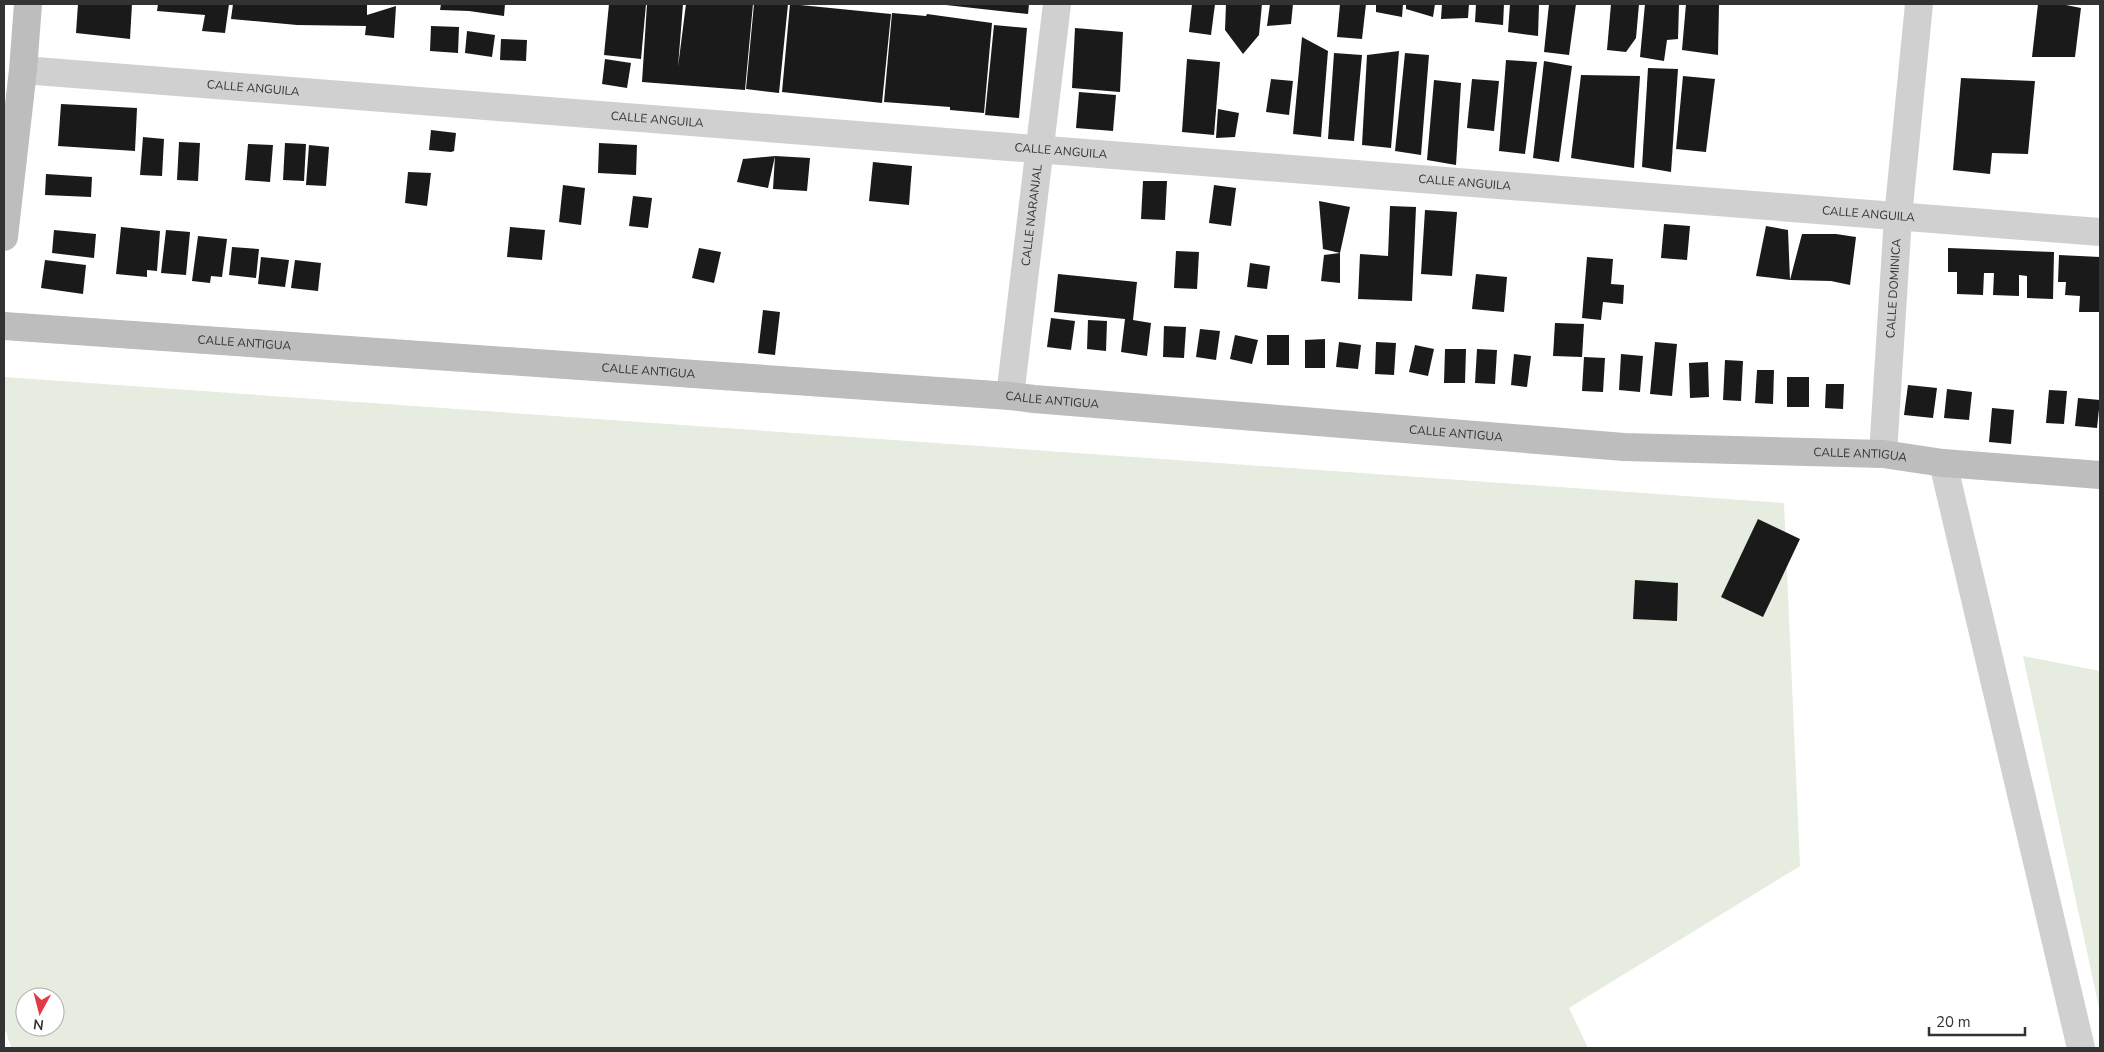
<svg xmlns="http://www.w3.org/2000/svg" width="2104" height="1052" font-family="'Nunito Sans',sans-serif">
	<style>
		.green { fill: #e6ecdf; fill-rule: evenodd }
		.building { fill: #1a1a1a }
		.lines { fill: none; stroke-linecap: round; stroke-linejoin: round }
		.street { stroke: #d0d0d0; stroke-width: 28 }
		.secondary { stroke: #bdbdbd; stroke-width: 28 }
		.labels { text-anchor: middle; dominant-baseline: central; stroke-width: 5; stroke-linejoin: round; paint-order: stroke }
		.street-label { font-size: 12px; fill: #333; stroke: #fff }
	</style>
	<rect width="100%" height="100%" fill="#fff"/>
	<!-- green -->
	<g class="green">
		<path d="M4 377 1784 503 1800 866 1569 1008 1588 1048H11L6 1031 4 1032ZM25 997H55V1027H25Z"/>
		<path d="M2023 656 2100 671V1012Z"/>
	</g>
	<!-- building -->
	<g class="building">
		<path d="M78 4H132L130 39 76 33Z"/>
		<path d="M158 4H229L225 33 202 31 205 15 157 11Z"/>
		<path d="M233 4H367V15L396 6 394 38 365 35 366 26 297 25 231 19Z"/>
		<path d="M441 4H505L504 16 469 11 440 10Z"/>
		<path d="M609 4H646L641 59 604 55Z"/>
		<path d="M647 4H683L678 67 686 4H753L745 90 642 82Z"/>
		<path d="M754 4H788L779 93 746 89Z"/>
		<path d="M790 4 891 14 882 103 782 92Z"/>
		<path d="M937 4H1029L1028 14Z"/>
		<path d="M1192 4H1215L1211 35 1189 32Z"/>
		<path d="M1226 4H1262L1259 35 1243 54 1225 30Z"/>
		<path d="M1270 4H1293L1291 24 1267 26Z"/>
		<path d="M1340 4H1366L1362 39 1337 37Z"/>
		<path d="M1376 4H1403L1402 17 1376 12Z"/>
		<path d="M1406 4H1435L1433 17 1406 9Z"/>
		<path d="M1442 4H1469L1468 18 1441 19Z"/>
		<path d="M1476 4H1504L1503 25 1475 22Z"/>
		<path d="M1510 4H1539L1538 36 1508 32Z"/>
		<path d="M1549 4H1576L1569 55 1544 52Z"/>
		<path d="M1611 4H1639L1636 38 1626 52 1607 50Z"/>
		<path d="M1645 4H1679L1678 39 1667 40 1664 61 1640 57Z"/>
		<path d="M1686 4H1719L1718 55 1682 50Z"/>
		<path d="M2038 4H2061L2081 8 2075 57H2032Z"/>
		<path d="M892 13 926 16 927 14 992 23 984 113 950 110V107L884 102Z"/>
		<path d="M994 25 1027 28 1019 118 985 115Z"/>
		<path d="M431 26 459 27 458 53 430 51Z"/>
		<path d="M1075 28 1123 32 1120 92 1072 88Z"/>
		<path d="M467 31 495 35 492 57 465 53Z"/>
		<path d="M1302 37 1328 51 1321 137 1293 134Z"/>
		<path d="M501 39 527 40 526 61 500 60Z"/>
		<path d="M1399 51 1391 148 1362 145 1367 55Z"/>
		<path d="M1334 53 1362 55 1354 141 1328 139Z"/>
		<path d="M1405 53 1429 55 1421 155 1395 151Z"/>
		<path d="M605 59 631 63 627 88 602 84Z"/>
		<path d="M1187 59 1220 62 1214 135 1182 132Z"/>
		<path d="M1506 60 1537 62 1525 154 1499 151Z"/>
		<path d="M1544 61 1572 66 1559 162 1533 158Z"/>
		<path d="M1648 68 1678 69 1671 172 1642 167Z"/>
		<path d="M1581 75 1640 76 1634 168 1571 158Z"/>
		<path d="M1683 76 1715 79 1706 152 1676 149Z"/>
		<path d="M1961 78 2035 81 2028 154 1992 153 1990 174 1953 170Z"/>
		<path d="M1271 79 1293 81 1289 115 1266 112Z"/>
		<path d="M1472 79 1499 81 1494 131 1467 128Z"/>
		<path d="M1434 80 1461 83 1456 165 1427 160Z"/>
		<path d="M1079 92 1116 95 1113 131 1076 128Z"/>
		<path d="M61 104 137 108 135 151 58 146Z"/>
		<path d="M1218 109 1239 113 1235 137 1216 138Z"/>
		<path d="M431 130 456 133 454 151 451 152 429 150Z"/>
		<path d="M143 137 164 139 162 176 140 175Z"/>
		<path d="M179 142 200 143 198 181 177 180Z"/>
		<path d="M285 143 306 144 304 181 283 180Z"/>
		<path d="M599 143 637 145 636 175 598 173Z"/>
		<path d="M248 144 273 145 270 182 245 180Z"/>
		<path d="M309 145 329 147 326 186 306 185Z"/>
		<path d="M775 156 810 158 807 191 773 189 775 156 768 188 737 182 743 159Z"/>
		<path d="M873 162 912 166 909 205 869 201Z"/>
		<path d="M408 172 431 173 427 206 405 203Z"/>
		<path d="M46 174 92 177 91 197 45 195Z"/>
		<path d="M1143 181H1167L1165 220 1141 219Z"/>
		<path d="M563 185 585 188 581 225 559 222Z"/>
		<path d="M1214 185 1236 188 1231 226 1209 223Z"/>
		<path d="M633 196 652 198 648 228 629 226Z"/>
		<path d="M1319 201 1350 207 1340 253V283L1321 281 1324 255 1340 253 1323 249Z"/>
		<path d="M1390 206 1416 207 1412 301 1358 299 1360 254 1388 256Z"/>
		<path d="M1425 210 1457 212 1452 276 1421 274Z"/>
		<path d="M1664 224 1690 226 1687 260 1661 258Z"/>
		<path d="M1766 226 1788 230 1790 280 1802 234H1836L1856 237 1850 285 1831 281 1790 280 1756 276Z"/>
		<path d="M121 227 160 231 157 271 147 270V277L116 274Z"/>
		<path d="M510 227 545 230 542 260 507 257Z"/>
		<path d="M54 230 96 234 94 258 52 253Z"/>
		<path d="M166 230 190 232 186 275 161 273Z"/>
		<path d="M198 236 227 239 222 277 211 276 210 283 192 281Z"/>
		<path d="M232 247 259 249 256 278 229 275Z"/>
		<path d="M699 248 721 252 714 283 692 278Z"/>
		<path d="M1948 248 2054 252 2053 299 2027 298V276L2019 275V296L1993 295 1994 273H1984L1983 295 1957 294V272H1948Z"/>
		<path d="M1176 251 1199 252 1197 289 1174 288Z"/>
		<path d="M2059 255 2100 257V312H2079L2080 296 2065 295 2066 282H2058Z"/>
		<path d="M261 257 289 260 285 287 258 284Z"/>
		<path d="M1587 257 1613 259 1611 284 1624 285 1623 304 1603 302 1601 320 1582 318Z"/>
		<path d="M45 260 86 265 83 294 41 288Z"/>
		<path d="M295 260 321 263 318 291 291 288Z"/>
		<path d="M1250 263 1270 266 1267 289 1247 287Z"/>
		<path d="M1058 274 1137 282 1133 320 1151 323 1147 356 1121 352 1125 319 1054 312Z"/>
		<path d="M1476 274 1507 277 1504 312 1472 309Z"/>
		<path d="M763 310 780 312 775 355 758 353Z"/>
		<path d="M1051 318 1075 321 1071 350 1047 347Z"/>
		<path d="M1088 320 1107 321 1106 351 1087 349Z"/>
		<path d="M1555 323 1584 324 1582 357 1553 356Z"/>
		<path d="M1164 326 1186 327 1184 358 1163 357Z"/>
		<path d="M1200 329 1220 331 1216 360 1196 357Z"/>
		<path d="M1235 335 1258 340 1252 364 1230 359Z"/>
		<rect x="1267" y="335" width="22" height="30"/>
		<path d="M1325 339V368H1305V340Z"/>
		<path d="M1339 342 1361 345 1358 369 1336 367Z"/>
		<path d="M1376 342 1396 343 1394 375 1375 374Z"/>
		<path d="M1655 342 1677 344 1672 396 1650 394Z"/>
		<path d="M1415 345 1434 349 1428 376 1409 372Z"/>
		<path d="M1445 349H1466L1465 383H1444Z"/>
		<path d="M1477 349 1497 350 1495 384 1475 383Z"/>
		<path d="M1514 354 1531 356 1527 387 1511 385Z"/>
		<path d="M1621 354 1643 356 1640 392 1619 390Z"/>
		<path d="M1584 357 1605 358 1603 392 1582 391Z"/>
		<path d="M1725 360 1743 361 1741 401 1723 400Z"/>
		<path d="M1708 362 1709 397 1690 398 1689 363Z"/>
		<path d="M1757 370H1774L1773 404 1755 403Z"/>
		<rect x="1787" y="377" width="22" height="30"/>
		<path d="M1826 384H1844L1843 409 1825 408Z"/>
		<path d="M1908 385 1937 388 1933 418 1904 415Z"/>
		<path d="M1947 389 1972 392 1969 420 1944 418Z"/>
		<path d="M2049 390 2067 391 2064 424 2046 423Z"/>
		<path d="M2078 398 2100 400 2097 428 2075 426Z"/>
		<path d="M1992 408 2014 410 2011 444 1989 442Z"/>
		<path d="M1758 519 1800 539 1763 617 1721 597Z"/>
		<path d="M1635 580 1678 583 1677 621 1633 619Z"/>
	</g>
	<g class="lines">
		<!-- street -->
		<g class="street">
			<path id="s1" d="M23 70 2100 232"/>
			<path id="s2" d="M1010 396 1057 4"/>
			<path id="s3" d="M1883 454 1898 217 1919 4"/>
			<path d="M1943 463 2081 1048"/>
		</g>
		<!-- secondary -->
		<g class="secondary">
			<path d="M4 237 23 70 28 4"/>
			<path id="s4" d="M4 326 1010 396 1034 399 1624 447 1883 454 1943 463 2100 475"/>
		</g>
	</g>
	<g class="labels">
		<!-- street labels -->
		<g class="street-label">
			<text stroke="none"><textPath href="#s1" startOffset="231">CALLE ANGUILA</textPath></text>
			<text stroke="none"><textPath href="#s1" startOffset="636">CALLE ANGUILA</textPath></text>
			<text stroke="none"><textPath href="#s1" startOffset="1041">CALLE ANGUILA</textPath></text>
			<text stroke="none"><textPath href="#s1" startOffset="1446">CALLE ANGUILA</textPath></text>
			<text stroke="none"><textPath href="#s1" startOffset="1851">CALLE ANGUILA</textPath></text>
			<text stroke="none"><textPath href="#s2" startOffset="182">CALLE NARANJAL</textPath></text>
			<text stroke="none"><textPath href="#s3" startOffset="166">CALLE DOMINICA</textPath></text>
			<text stroke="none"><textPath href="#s4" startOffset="241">CALLE ANTIGUA</textPath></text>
			<text stroke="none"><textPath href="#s4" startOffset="646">CALLE ANTIGUA</textPath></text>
			<text stroke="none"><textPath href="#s4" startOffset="1051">CALLE ANTIGUA</textPath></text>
			<text stroke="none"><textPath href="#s4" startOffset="1456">CALLE ANTIGUA</textPath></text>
			<text stroke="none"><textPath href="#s4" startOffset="1861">CALLE ANTIGUA</textPath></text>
		</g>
	</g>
	<!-- border -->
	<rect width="2104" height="1052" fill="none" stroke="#333333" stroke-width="10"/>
	<!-- north arrow -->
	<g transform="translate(40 1012) rotate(187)"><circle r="24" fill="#ffffff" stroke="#adadad"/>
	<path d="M0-4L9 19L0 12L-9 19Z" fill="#e63946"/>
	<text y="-8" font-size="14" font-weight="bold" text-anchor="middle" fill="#333333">N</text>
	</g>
	<!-- scale -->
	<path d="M1929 1027v8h96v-8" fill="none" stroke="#333333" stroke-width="2.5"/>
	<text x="1936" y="1027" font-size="15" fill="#333333" stroke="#ffffff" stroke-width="4" paint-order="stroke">20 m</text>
</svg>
